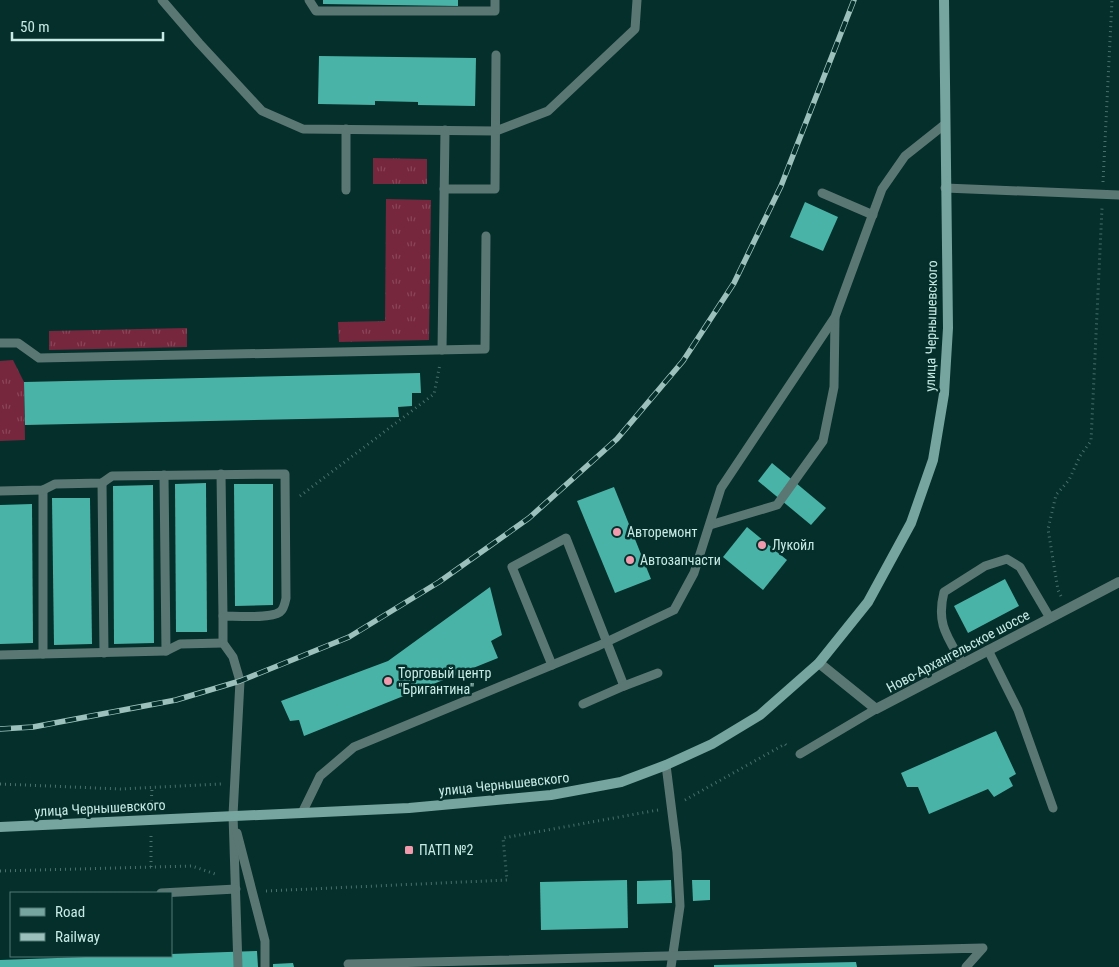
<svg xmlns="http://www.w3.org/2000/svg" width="1119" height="967" font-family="'Roboto Condensed',sans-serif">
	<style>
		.grass { fill: url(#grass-tufts) }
		.building { fill: #4ab3a8 }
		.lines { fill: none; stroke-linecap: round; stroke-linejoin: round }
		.path { stroke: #49706c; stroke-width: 3; stroke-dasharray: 1 4; stroke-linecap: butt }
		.lane { stroke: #5b7773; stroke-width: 9 }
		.street { stroke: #5b7773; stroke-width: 10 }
		.secondary { stroke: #76a49e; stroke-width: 10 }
		.rail-casing { stroke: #9cc1bc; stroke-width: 5.5 }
		.rail { stroke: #052f2b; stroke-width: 4; stroke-dasharray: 11; stroke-linecap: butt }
		.poi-dot { fill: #f29aad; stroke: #052f2b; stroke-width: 2 }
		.labels { text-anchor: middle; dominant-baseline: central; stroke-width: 5; stroke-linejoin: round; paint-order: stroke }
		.street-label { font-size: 14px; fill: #c8ebe6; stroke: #052f2b }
		.poi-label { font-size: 14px; fill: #c8ebe6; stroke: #052f2b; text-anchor: start }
	</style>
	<defs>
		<pattern id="grass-tufts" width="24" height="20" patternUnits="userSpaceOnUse" patternTransform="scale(1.25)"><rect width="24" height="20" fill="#76263d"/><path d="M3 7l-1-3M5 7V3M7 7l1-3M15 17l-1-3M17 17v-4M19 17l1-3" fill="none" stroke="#884659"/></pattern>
	</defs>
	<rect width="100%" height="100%" fill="#052f2b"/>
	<!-- grass -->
	<g class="grass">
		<path d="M373 158 427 159V184H373Z"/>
		<path d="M386 199 431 200 429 340 339 342 338 322 385 321Z"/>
		<path d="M187 328V347L49 350V331Z"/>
		<path d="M13 360 24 382 25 440 0 441V361Z"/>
	</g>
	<!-- building -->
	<g class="building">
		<path d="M323 0H458V6L323 4Z"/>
		<path d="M319 56 476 58 475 106 418 105V102L375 101V105L318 104Z"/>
		<path d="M805 202 838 217 823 251 790 237Z"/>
		<path d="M420 373 421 393H412V406L398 407 399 417 25 425 24 382Z"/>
		<path d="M772 463 826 508 811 525 758 481Z"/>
		<path d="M206 483 207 632H176L175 484Z"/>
		<path d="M234 484H273V605L235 606Z"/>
		<path d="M153 485 154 643 114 644 113 486Z"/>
		<path d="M614 487 651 579 615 593 577 501Z"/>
		<path d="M52 498H90L92 644 54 645Z"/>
		<path d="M32 504 33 643 0 644V505Z"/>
		<path d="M747 527 787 560 763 590 723 557Z"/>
		<path d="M1005 579 1019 606 968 633 954 606Z"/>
		<path d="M490 587 502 635 491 641 498 658 304 736 299 720 290 721 281 701 388 661Z"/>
		<path d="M996 731 1016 774 1009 778 1013 786 994 797 988 789 929 814 918 787H907L901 773Z"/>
		<path d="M627 880 628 928 541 930 540 882Z"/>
		<path d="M671 880 672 903 637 904V881Z"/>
		<path d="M692 880H710V900L693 901Z"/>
		<path d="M257 951 258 967H0V960Z"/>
		<path d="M856 962 857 967H714V965Z"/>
		<path d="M293 963 294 967H273V964Z"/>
	</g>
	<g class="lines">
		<!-- path -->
		<g class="path">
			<path d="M1103 182 1112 0"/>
			<path d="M300 496 434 394 440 364"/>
			<path d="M1061 596 1058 590 1048 529 1056 495 1069 480 1080 456 1091 441 1102 208"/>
			<path d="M0 784 120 789 222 784"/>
			<path d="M685 800 785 744 788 747"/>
			<path d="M151 806 152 789"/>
			<path d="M151 867V834"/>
			<path d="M0 871 192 866 218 875"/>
			<path d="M266 891 507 880 503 838 658 810"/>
		</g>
		<!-- lane -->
		<g class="lane">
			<path d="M162 0 199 43 262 111 303 129 496 131 548 111 635 29 637 0"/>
			<path d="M309 0 316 11H495V0"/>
			<path d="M945 188 1119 195"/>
			<path d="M444 189H495L496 55"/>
			<path d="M346 190V129"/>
			<path d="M822 193 873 215"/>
			<path d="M0 343H18L39 358 485 349 486 236"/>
			<path d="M442 350 445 130"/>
			<path d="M221 474 223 616"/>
			<path d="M164 475 166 651"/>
			<path d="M102 483 104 653"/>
			<path d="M43 490V654"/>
			<path d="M0 491 43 490 55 484 102 483 112 476 285 474 286 598C285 603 284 609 280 612 270 619 236 616 223 616V643L233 657 240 681 233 815 238 967"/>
			<path d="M710 525 777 505 823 441 834 387 835 318"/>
			<path d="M988 650 1018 710 1053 808"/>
			<path d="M0 655 166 651 180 644 223 643"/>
			<path d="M963 664C947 636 936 624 944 592L985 566 1007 559 1020 567 1050 618"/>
			<path d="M552 665 512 567 566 538 624 686 583 704"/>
			<path d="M624 686 658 673"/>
			<path d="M800 754 876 709"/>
			<path d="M666 765 677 852 680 906 671 967"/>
			<path d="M302 813 320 776 354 747 598 646 674 610 694 573 721 488 835 317 882 189 905 156 944 125"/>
			<path d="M237 833 265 941V967"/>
			<path d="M161 893 236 889"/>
			<path d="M348 964 983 948 966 967"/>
		</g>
		<!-- street -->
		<path class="street" d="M819 663 876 709 1119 582"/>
		<!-- secondary -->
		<path class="secondary" d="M0 827 409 808 551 795 621 782 666 765 712 744 760 715 819 663 868 602 911 523 933 460 944 394 948 328 944 0"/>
		<!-- rail casing -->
		<g class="rail-casing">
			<path id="rail" d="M0 729 33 727 176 700 240 681 349 637 439 582 529 518 617 439 683 361 734 283 781 186 854 0"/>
		</g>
		<!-- rail -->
		<use href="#rail" class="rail"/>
	</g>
	<!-- markers -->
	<g class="poi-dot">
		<circle cx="617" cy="532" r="5"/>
		<circle cx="762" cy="545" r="5"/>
		<circle cx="630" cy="560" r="5"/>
		<circle cx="388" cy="681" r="5"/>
		<rect x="404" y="845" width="10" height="10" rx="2.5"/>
	</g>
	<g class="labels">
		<!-- street labels -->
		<g class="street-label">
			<text transform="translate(931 326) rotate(-89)">улица Чернышевского</text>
			<text transform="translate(958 651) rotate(-28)">Ново-Архангельское шоссе</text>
			<text transform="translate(504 784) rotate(-6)">улица Чернышевского</text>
			<text transform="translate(100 808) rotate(-3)">улица Чернышевского</text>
		</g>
		<!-- poi labels -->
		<g class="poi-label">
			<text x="627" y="532">Авторемонт</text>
			<text x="772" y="545">Лукойл</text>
			<text x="640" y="560">Автозапчасти</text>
			<text x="398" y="673">Торговый центр<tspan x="398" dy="16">"Бригантина"</tspan></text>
			<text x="419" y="850">ПАТП №2</text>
		</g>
	</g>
	<!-- legend -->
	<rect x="10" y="892" width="162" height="65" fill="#052f2b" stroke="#537a76"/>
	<rect x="20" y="908" width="25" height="8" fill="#76a49e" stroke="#537a76"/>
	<text x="55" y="917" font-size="15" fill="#c8ebe6">Road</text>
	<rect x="20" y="933" width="25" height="8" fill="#9cc1bc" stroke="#537a76"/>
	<text x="55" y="942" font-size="15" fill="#c8ebe6">Railway</text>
	<!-- scale -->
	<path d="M12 32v8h151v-8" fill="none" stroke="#c8ebe6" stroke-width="2.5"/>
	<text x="20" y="32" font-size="15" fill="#c8ebe6" stroke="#052f2b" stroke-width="4" paint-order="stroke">50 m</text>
</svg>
